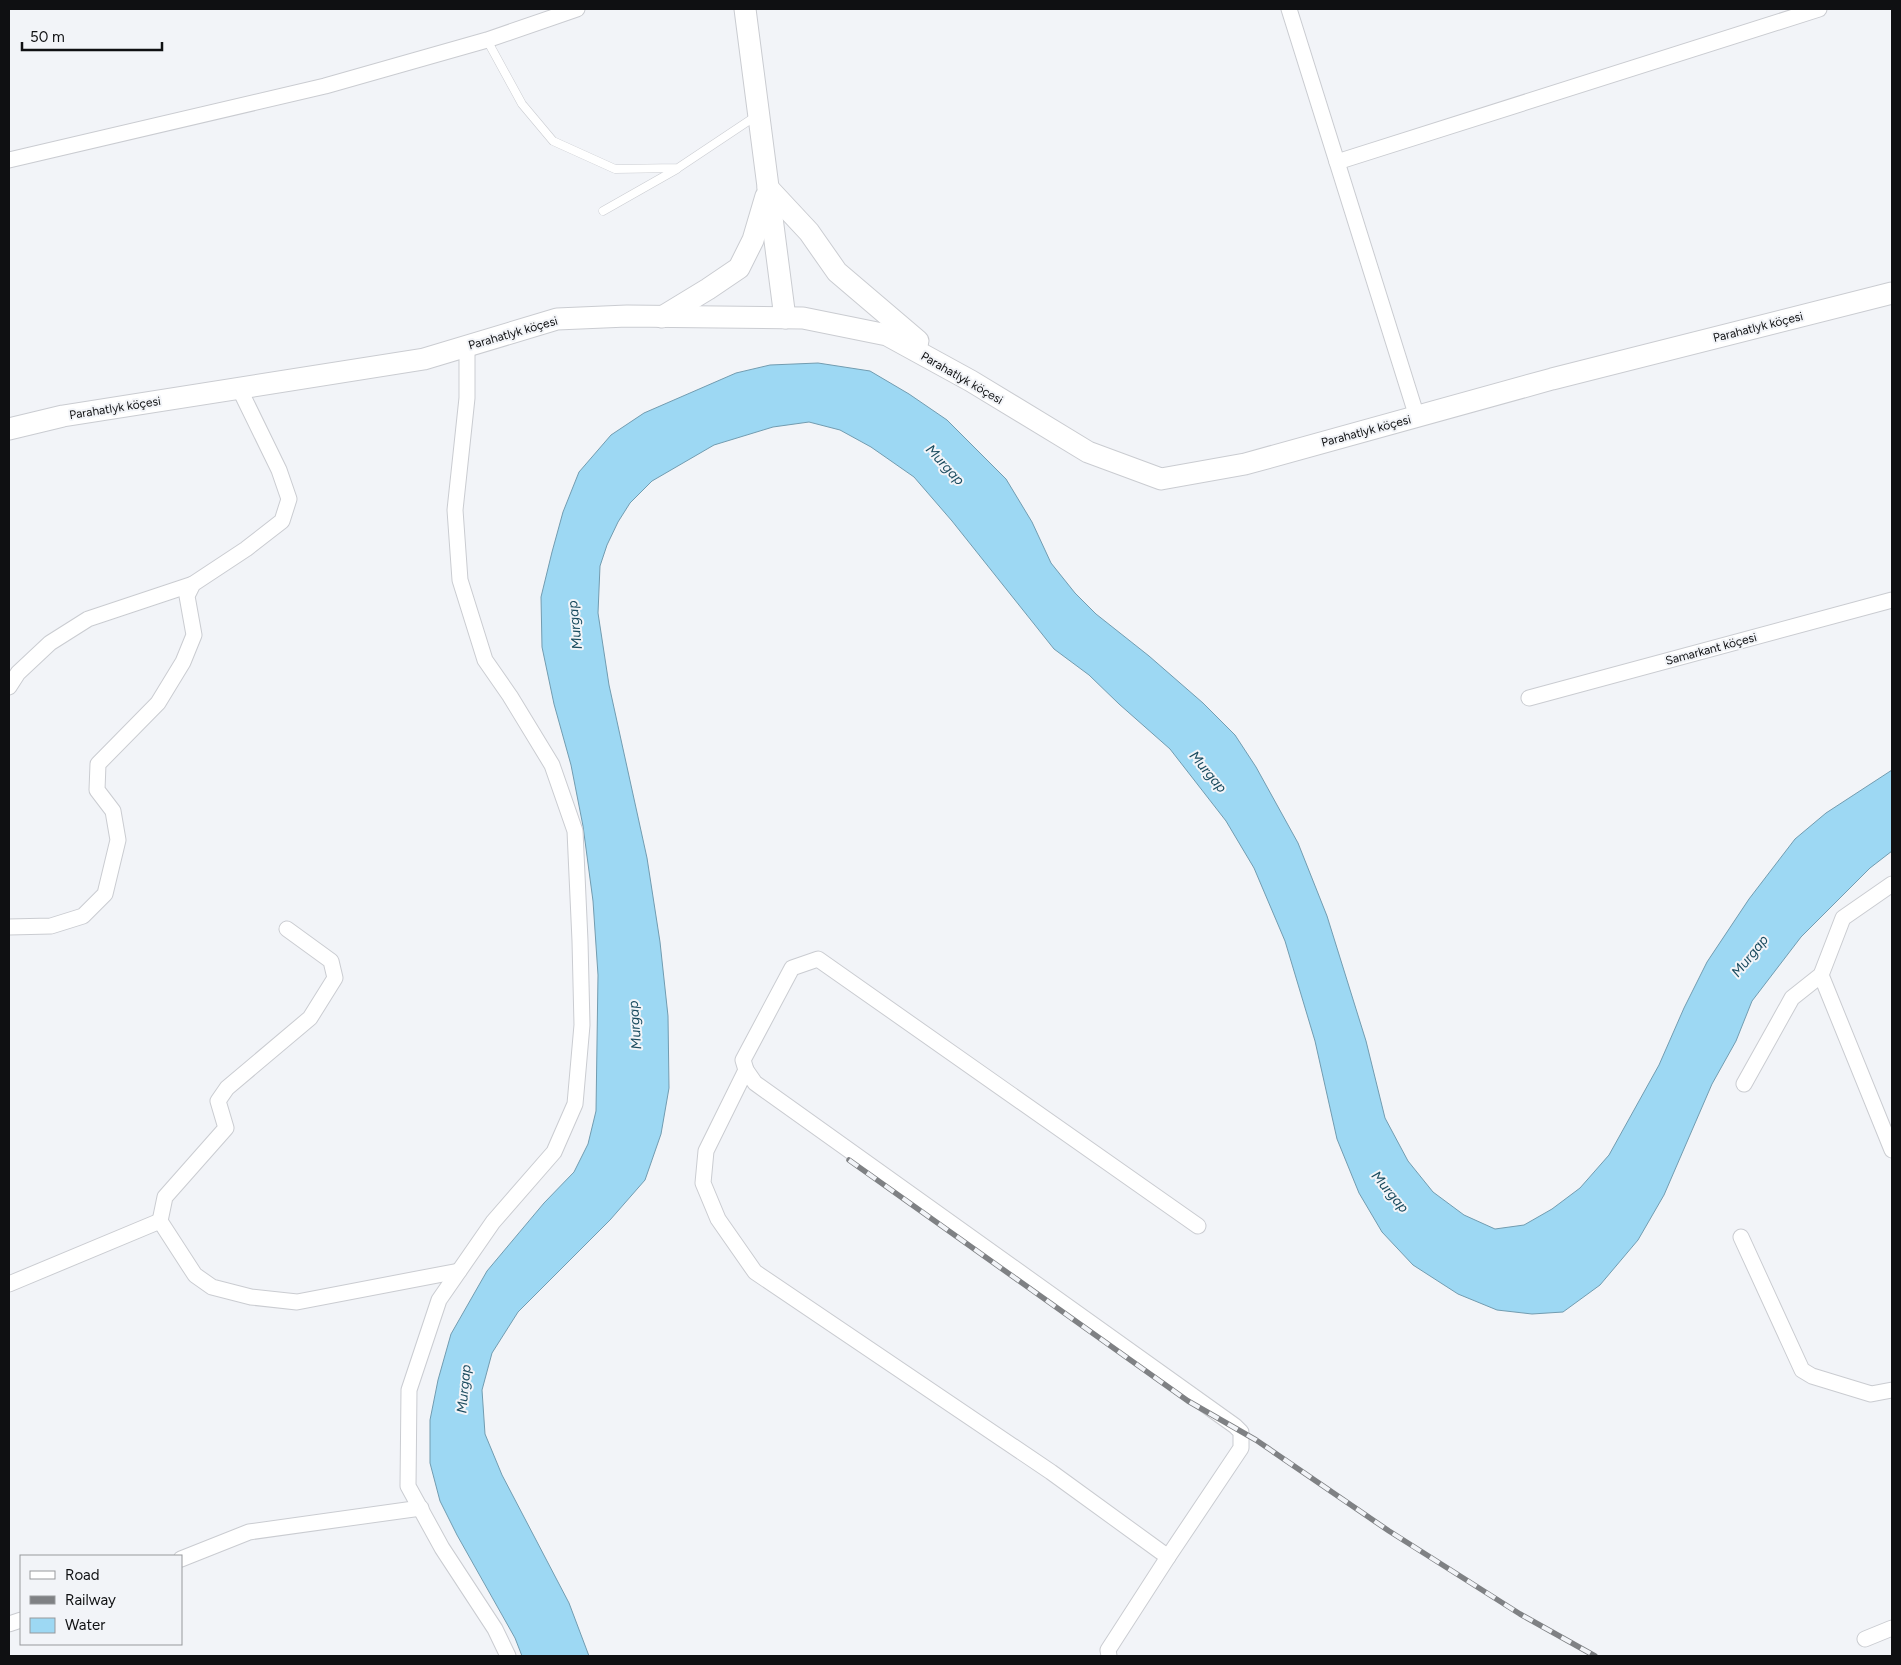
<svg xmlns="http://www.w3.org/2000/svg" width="1901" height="1665" font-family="Figtree,sans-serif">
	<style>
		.water { fill: #9dd8f3; stroke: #729cb0 }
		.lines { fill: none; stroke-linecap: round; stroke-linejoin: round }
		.service-casing { stroke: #caccd1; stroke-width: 9 }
		.minor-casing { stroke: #caccd1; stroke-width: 17 }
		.secondary-casing { stroke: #caccd1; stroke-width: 23 }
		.service { stroke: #fff; stroke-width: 8 }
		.minor { stroke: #fff; stroke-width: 15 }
		.secondary { stroke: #fff; stroke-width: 21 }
		.rail-casing { stroke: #7f8184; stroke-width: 5.5 }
		.rail { stroke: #f2f4f8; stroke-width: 4; stroke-dasharray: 11; stroke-linecap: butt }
		.labels { text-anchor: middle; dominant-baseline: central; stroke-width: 4; stroke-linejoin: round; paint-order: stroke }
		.street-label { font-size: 12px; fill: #0f1012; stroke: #f2f4f8 }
		.water-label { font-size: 14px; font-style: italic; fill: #1a4b5e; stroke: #f2f4f8 }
	</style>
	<rect width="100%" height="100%" fill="#f2f4f8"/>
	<!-- water -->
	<path class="water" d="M818 363 870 371 909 394 947 420 1006 479 1032 522 1051 563 1075 593 1096 614 1149 656 1203 703 1235 735 1256 767 1298 843 1327 916 1366 1041 1385 1118 1408 1161 1433 1192 1464 1215 1495 1229 1524 1225 1552 1209 1580 1188 1609 1155 1659 1065 1684 1008 1707 962 1749 899 1795 839 1826 813 1892 770V851L1870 868 1801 937 1752 1001 1736 1041 1712 1084 1664 1195 1638 1240 1600 1285 1563 1312 1532 1314 1497 1310 1458 1294 1413 1265 1382 1232 1359 1193 1337 1139 1315 1041 1285 941 1254 868 1226 821 1170 749 1119 704 1089 675 1054 649 952 521 914 477 871 447 840 430 809 422 773 427 714 445 652 481 630 503 618 522 607 545 600 566 598 613 609 685 647 858 660 942 668 1016 669 1088 661 1134 645 1180 610 1220 518 1312 492 1353 482 1390 485 1434 502 1475 569 1603 589 1656H522L515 1638 457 1535 440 1501 430 1463V1420L438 1380 451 1334 487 1271 544 1203 574 1172 588 1144 596 1111 598 975 593 901 583 826 571 765 554 704 542 647 541 597 552 552 563 512 579 472 611 435 644 413 736 373 770 365Z"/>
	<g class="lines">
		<!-- service casing -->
		<g class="service-casing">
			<g id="service">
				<path d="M487 40 522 104 553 141 615 169 678 168 756 116"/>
				<path d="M603 211 677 169"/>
			</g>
		</g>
		<!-- minor casing -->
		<g class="minor-casing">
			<g id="minor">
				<path d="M1289 9 1417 417"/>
				<path d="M9 160 325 86 487 40 577 9"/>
				<path d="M1337 162 1819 9"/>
				<path d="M467 347V398L455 510 460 580 485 660 510 696 552 765 575 831 580 941 582 1025 575 1104 554 1152 493 1222 439 1300 409 1390 408 1486 442 1548 495 1629 508 1656"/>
				<path d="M9 687 18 673 50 643 88 619 193 584"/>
				<path d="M1529 698 1892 600"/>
				<path d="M9 927 51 926 83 916 105 894 118 840 113 811 97 790 98 764 158 703 183 662 194 635 187 596 193 584 246 549 282 521 289 499 279 470 239 388"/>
				<path d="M287 929 331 961 335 978 310 1018 227 1088 218 1101 226 1128 165 1197 160 1221 195 1275 212 1287 251 1297 297 1302 459 1271"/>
				<path d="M1821 975 1892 1150"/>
				<path d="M746 1070 706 1151 703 1183 718 1219 755 1272 1051 1472 1168 1557"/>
				<path d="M1744 1084 1792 998 1821 975 1843 918 1892 884"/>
				<path d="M1741 1237 1802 1370 1812 1376 1871 1394 1892 1390"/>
				<path d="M9 1284 160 1221"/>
				<path d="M181 1559 249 1532 421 1508"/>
				<path d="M9 1624 21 1620"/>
				<path d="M1865 1639 1892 1628"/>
				<path d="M1109 1656 1108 1650 1168 1557 1241 1448V1432L1235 1426 755 1083 746 1070 743 1060 792 968 818 959 1198 1226"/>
			</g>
		</g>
		<!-- secondary casing -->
		<g class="secondary-casing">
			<g id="secondary">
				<path d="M745 9 785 318"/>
				<path d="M768 188 809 232 837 272 918 341"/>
				<path d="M662 317 708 289 739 268 753 240 766 196"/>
				<path d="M9 429 63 416 424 359 557 319 627 316 803 318 887 335 971 381 1088 452 1161 479 1245 464 1552 379 1892 293"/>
			</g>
		</g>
		<!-- service -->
		<use href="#service" class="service"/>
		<!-- minor -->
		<use href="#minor" class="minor"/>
		<!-- secondary -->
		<use href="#secondary" class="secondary"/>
		<!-- rail casing -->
		<g class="rail-casing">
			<path id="rail" d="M849 1160 1188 1401 1256 1440 1389 1531 1520 1614 1595 1656"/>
		</g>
		<!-- rail -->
		<use href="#rail" class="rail"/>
	</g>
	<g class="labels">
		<!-- street labels -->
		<g class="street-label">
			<text transform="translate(1758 327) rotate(-14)">Parahatlyk köçesi</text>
			<text transform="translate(513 333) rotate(-16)">Parahatlyk köçesi</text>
			<text transform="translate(962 378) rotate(30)">Parahatlyk köçesi</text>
			<text transform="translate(115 408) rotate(-9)">Parahatlyk köçesi</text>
			<text transform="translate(1366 431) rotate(-15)">Parahatlyk köçesi</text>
			<text transform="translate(1711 649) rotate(-15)">Samarkant köçesi</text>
		</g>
		<!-- water labels -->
		<g class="water-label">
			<text transform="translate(945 465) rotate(47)">Murgap</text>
			<text transform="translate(575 625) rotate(-96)">Murgap</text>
			<text transform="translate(1208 772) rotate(50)">Murgap</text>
			<text transform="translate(1750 956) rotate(-51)">Murgap</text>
			<text transform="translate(635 1025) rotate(-94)">Murgap</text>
			<text transform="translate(1390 1192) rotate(50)">Murgap</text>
			<text transform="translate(464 1389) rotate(-85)">Murgap</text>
		</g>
	</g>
	<!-- border -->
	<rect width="1901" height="1665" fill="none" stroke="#0f1012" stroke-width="20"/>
	<!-- legend -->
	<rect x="20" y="1555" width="162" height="90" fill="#f2f4f8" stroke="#97999c"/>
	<rect x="30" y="1571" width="25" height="8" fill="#ffffff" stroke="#97999c"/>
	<text x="65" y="1580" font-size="15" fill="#0f1012">Road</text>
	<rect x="30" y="1596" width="25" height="8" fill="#7f8184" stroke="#97999c"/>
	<text x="65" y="1605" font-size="15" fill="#0f1012">Railway</text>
	<rect x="30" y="1618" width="25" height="15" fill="#9dd8f3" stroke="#97999c"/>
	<text x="65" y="1630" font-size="15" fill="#0f1012">Water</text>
	<!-- scale -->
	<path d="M22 42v8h140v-8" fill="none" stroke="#0f1012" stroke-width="2.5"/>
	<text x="30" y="42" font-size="15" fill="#0f1012" stroke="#f2f4f8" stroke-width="4" paint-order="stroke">50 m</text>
</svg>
